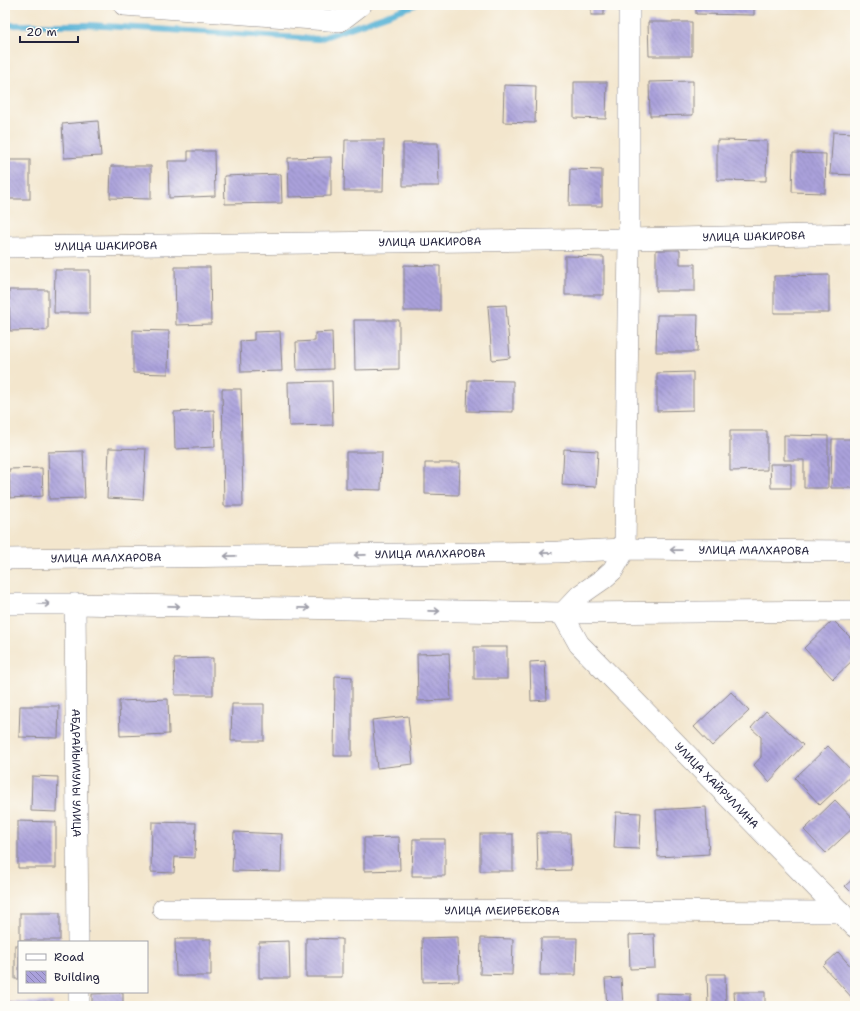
<svg xmlns="http://www.w3.org/2000/svg" width="860" height="1011" font-family="'Shantell Sans',sans-serif">
	<style>
		.lines { fill: none; stroke-linecap: round; stroke-linejoin: round }
		.stream { stroke: #58b3d6; stroke-width: 6 }
		.building { fill: url(#building-back-hatch) }
		.minor-casing { stroke: #8a8484; stroke-width: 22 }
		.minor { stroke: #fff; stroke-width: 21 }
		.oneway { stroke: #9c9ca7 }
		.labels { text-anchor: middle; dominant-baseline: central; stroke-width: 3; stroke-linejoin: round; paint-order: stroke }
		.street-label { font-size: 11px; fill: #22223b; stroke: #fdfcf7 }
	</style>
	<defs>
		<pattern id="building-back-hatch" width="6" height="6" patternUnits="userSpaceOnUse"><rect width="6" height="6" fill="#aaa1db"/><path d="M-1 5l2 2M0 0l6 6M5-1l2 2" fill="none" stroke="#8a83b3"/></pattern>
	</defs>
	<rect width="100%" height="100%" fill="#fdfcf7"/>
	<filter id="ink" filterUnits="userSpaceOnUse"><feTurbulence type="fractalNoise" baseFrequency=".025" numOctaves="2"/><feDisplacementMap in="SourceGraphic" scale="8" xChannelSelector="R" yChannelSelector="G"/><feConvolveMatrix kernelMatrix="1 2 1 2 8 2 1 2 1" color-interpolation-filters="sRGB"/></filter>
	<filter id="wash" filterUnits="userSpaceOnUse"><feTurbulence type="fractalNoise" baseFrequency=".012" numOctaves="4" result="noise"/><feDisplacementMap in="SourceGraphic" scale="16" xChannelSelector="R" yChannelSelector="G"/><feGaussianBlur stdDeviation="0.9" result="paint"/><feColorMatrix in="noise" values="0 0 0 0 0 0 0 0 0 0 0 0 0 0 0 0 0 1.4 0 .05"/><feComposite in="paint" operator="in"/></filter>
	<g filter="url(#wash)">
		<rect width="100%" height="100%" fill="#f3e6cd"/>
		<g class="lines">
			<!-- stream -->
			<path class="stream" d="M5 25H88L319 39 415 5"/>
		</g>
		<g id="blocks">
			<!-- building -->
			<g class="building">
				<rect x="591" y="5" width="13" height="10"/>
				<path d="M696 5H754V15L696 14Z"/>
				<path d="M648 22H692V56H649Z"/>
				<path d="M693 81V115L650 116 649 82Z"/>
				<path d="M574 82H607L606 119 574 118Z"/>
				<path d="M504 85 536 86 535 123 503 122Z"/>
				<path d="M98 121 101 156 64 158 62 124Z"/>
				<path d="M833 132 855 133V175L830 174Z"/>
				<path d="M345 140H384L383 191H344Z"/>
				<path d="M717 140 767 141 766 181 717 180Z"/>
				<path d="M403 143H438L439 186H403Z"/>
				<path d="M188 151H214L215 196 169 198 168 161H188Z"/>
				<path d="M793 153 826 154 825 193 792 192Z"/>
				<path d="M331 157V196L289 197 288 158Z"/>
				<rect x="5" y="160" width="25" height="39"/>
				<path d="M111 166H151V199L110 198Z"/>
				<path d="M570 169 602 170V206H569Z"/>
				<path d="M281 174 282 203 225 204 224 176Z"/>
				<path d="M656 250H680V264H695V291H656Z"/>
				<path d="M565 256 604 257V295H565Z"/>
				<path d="M404 265 440 266V311H404Z"/>
				<path d="M175 267H210L211 324 176 325Z"/>
				<path d="M55 270H90V313H54Z"/>
				<path d="M829 275V313H774V276Z"/>
				<path d="M9 290H48V330L10 331Z"/>
				<path d="M506 305 510 358 492 360 488 306Z"/>
				<path d="M657 315H698L697 352H656Z"/>
				<path d="M354 320H399V369L355 370Z"/>
				<path d="M133 330 169 331 168 374 133 373Z"/>
				<path d="M280 331 282 371 241 372 240 341 254 340V332Z"/>
				<path d="M332 332 333 369 297 370 296 342 315 341V333Z"/>
				<path d="M693 372V410L657 411V373Z"/>
				<path d="M468 380 513 381V412L467 411Z"/>
				<path d="M332 381 333 425 289 426 288 382Z"/>
				<path d="M222 389H241L243 506H224Z"/>
				<path d="M214 410 215 447 175 449 174 412Z"/>
				<path d="M730 431H767V470L730 471Z"/>
				<path d="M784 435 828 436V488H804V460H784Z"/>
				<path d="M832 439H855V488H831Z"/>
				<path d="M109 448 146 449 143 500 107 498Z"/>
				<path d="M564 449 598 451 596 487 562 485Z"/>
				<path d="M83 451 85 498 49 499 48 452Z"/>
				<path d="M346 452H382L381 490 346 489Z"/>
				<path d="M425 463H460L459 495 425 494Z"/>
				<path d="M770 464H791V488H771Z"/>
				<path d="M42 468 43 496 10 498 9 469Z"/>
				<path d="M833 620 855 642V658L833 679 804 648Z"/>
				<rect x="474" y="647" width="33" height="32"/>
				<path d="M449 653 451 700 418 701 417 654Z"/>
				<path d="M213 658V695H175L174 659Z"/>
				<path d="M545 661 547 700 531 701 530 662Z"/>
				<path d="M335 676 352 677V756H334Z"/>
				<path d="M731 692 749 711 712 746 694 727Z"/>
				<path d="M168 699 169 734 120 736 119 701Z"/>
				<path d="M232 704H264V741H231Z"/>
				<path d="M20 706H59L58 738 19 737Z"/>
				<path d="M766 711 803 745 769 782 754 765 761 757V737L751 728Z"/>
				<path d="M408 716 413 764 377 768 372 720Z"/>
				<path d="M828 746 854 773 820 805 795 778Z"/>
				<path d="M32 776 58 777 57 812 31 811Z"/>
				<path d="M835 800 855 821V826L826 853 804 830Z"/>
				<path d="M706 807 709 854 658 857 656 810Z"/>
				<path d="M616 812 641 813 639 849 614 848Z"/>
				<path d="M18 821 56 822V868H18Z"/>
				<path d="M152 822 196 823 195 858 175 857 174 873 151 872Z"/>
				<path d="M234 832 282 834 281 872 232 871Z"/>
				<path d="M537 833H570L571 870 538 871Z"/>
				<rect x="480" y="834" width="33" height="37"/>
				<path d="M399 837 400 870 364 871V838Z"/>
				<path d="M413 839H445V876H412Z"/>
				<path d="M855 877V896L845 886Z"/>
				<rect x="20" y="913" width="40" height="27"/>
				<path d="M654 934 655 968 630 969 629 935Z"/>
				<path d="M458 937 459 981 423 982 422 938Z"/>
				<path d="M306 938 342 939V977H306Z"/>
				<path d="M481 938 513 939 512 975 480 974Z"/>
				<path d="M541 938H577L576 975H540Z"/>
				<path d="M175 939H211V976H176Z"/>
				<path d="M289 941 290 978H259V942Z"/>
				<rect x="15" y="945" width="4" height="34"/>
				<path d="M838 952 855 971V1001L823 966Z"/>
				<path d="M707 974H725L726 1006H708Z"/>
				<path d="M621 978 623 1006H607L605 979Z"/>
				<path d="M123 992V1006H92V994Z"/>
				<path d="M734 992H765V1006H735Z"/>
				<path d="M656 993 691 994V1006H656Z"/>
				<rect x="9" y="1002" width="44" height="4"/>
			</g>
		</g>
	</g>
	<g filter="url(#ink)">
		<use href="#blocks" fill-opacity="0" stroke="#8a8484" stroke-width="1"/>
		<g class="lines">
			<!-- minor casing -->
			<g class="minor-casing">
				<g id="minor">
					<path d="M124 5 340 21 361 5"/>
					<path id="s1" d="M629 5V239L625 549 613 570 603 579 580 595 563 613 564 617 579 644 855 927"/>
					<path id="s2" d="M5 247 629 239 855 234"/>
					<path id="s3" d="M5 559 558 552 625 549 855 551"/>
					<path d="M5 604H75L563 613 855 611"/>
					<path id="s4" d="M75 604 78 942"/>
					<path id="s5" d="M163 909 841 912"/>
					<path d="M79 992V1006"/>
				</g>
			</g>
			<!-- minor -->
			<use href="#minor" class="minor"/>
		</g>
		<!-- one-way arrows -->
		<defs><path id="oneway-shaft" d="M-6 0H5M1.5-3L5.5 0L1.5 3" fill="none" stroke-width="1.6" stroke-linecap="round" stroke-linejoin="round"/></defs>
		<g class="oneway">
			<use href="#oneway-shaft" transform="translate(676 550) rotate(-179)"/>
			<use href="#oneway-shaft" transform="translate(546 553) rotate(179)"/>
			<use href="#oneway-shaft" transform="translate(360 555) rotate(179)"/>
			<use href="#oneway-shaft" transform="translate(230 556) rotate(179)"/>
			<use href="#oneway-shaft" transform="translate(44 604)"/>
			<use href="#oneway-shaft" transform="translate(174 606) rotate(1)"/>
			<use href="#oneway-shaft" transform="translate(304 608) rotate(1)"/>
			<use href="#oneway-shaft" transform="translate(434 611) rotate(1)"/>
		</g>
	</g>
	<g class="labels">
		<!-- street labels -->
		<g class="street-label">
			<text stroke="none"><textPath href="#s2" startOffset="749">УЛИЦА ШАКИРОВА</textPath></text>
			<text stroke="none"><textPath href="#s2" startOffset="425">УЛИЦА ШАКИРОВА</textPath></text>
			<text stroke="none"><textPath href="#s2" startOffset="101">УЛИЦА ШАКИРОВА</textPath></text>
			<text stroke="none"><textPath href="#s3" startOffset="749">УЛИЦА МАЛХАРОВА</textPath></text>
			<text stroke="none"><textPath href="#s3" startOffset="425">УЛИЦА МАЛХАРОВА</textPath></text>
			<text stroke="none"><textPath href="#s3" startOffset="101">УЛИЦА МАЛХАРОВА</textPath></text>
			<text stroke="none"><textPath href="#s4" startOffset="169">АБДРАЙЫМУЛЫ УЛИЦА</textPath></text>
			<text stroke="none"><textPath href="#s1" startOffset="867">УЛИЦА ХАЙРУЛЛИНА</textPath></text>
			<text stroke="none"><textPath href="#s5" startOffset="339">УЛИЦА МЕИРБЕКОВА</textPath></text>
		</g>
	</g>
	<!-- margin -->
	<rect width="860" height="1011" fill="none" stroke="#fdfcf7" stroke-width="20"/>
	<!-- legend -->
	<rect x="18" y="941" width="130" height="52" fill="#fdfcf7" stroke="#a5a5ac"/>
	<rect x="26" y="954" width="20" height="6" fill="#ffffff" stroke="#a5a5ac"/>
	<text x="54" y="961" font-size="12" fill="#22223b">Road</text>
	<rect x="26" y="971" width="20" height="12" fill="url(#building-back-hatch)" stroke="#a5a5ac"/>
	<text x="54" y="981" font-size="12" fill="#22223b">Building</text>
	<!-- scale -->
	<path d="M20 36v6h58v-6" fill="none" stroke="#22223b" stroke-width="2"/>
	<text x="26" y="36" font-size="12" fill="#22223b" stroke="#fdfcf7" stroke-width="3" paint-order="stroke">20 m</text>
</svg>
